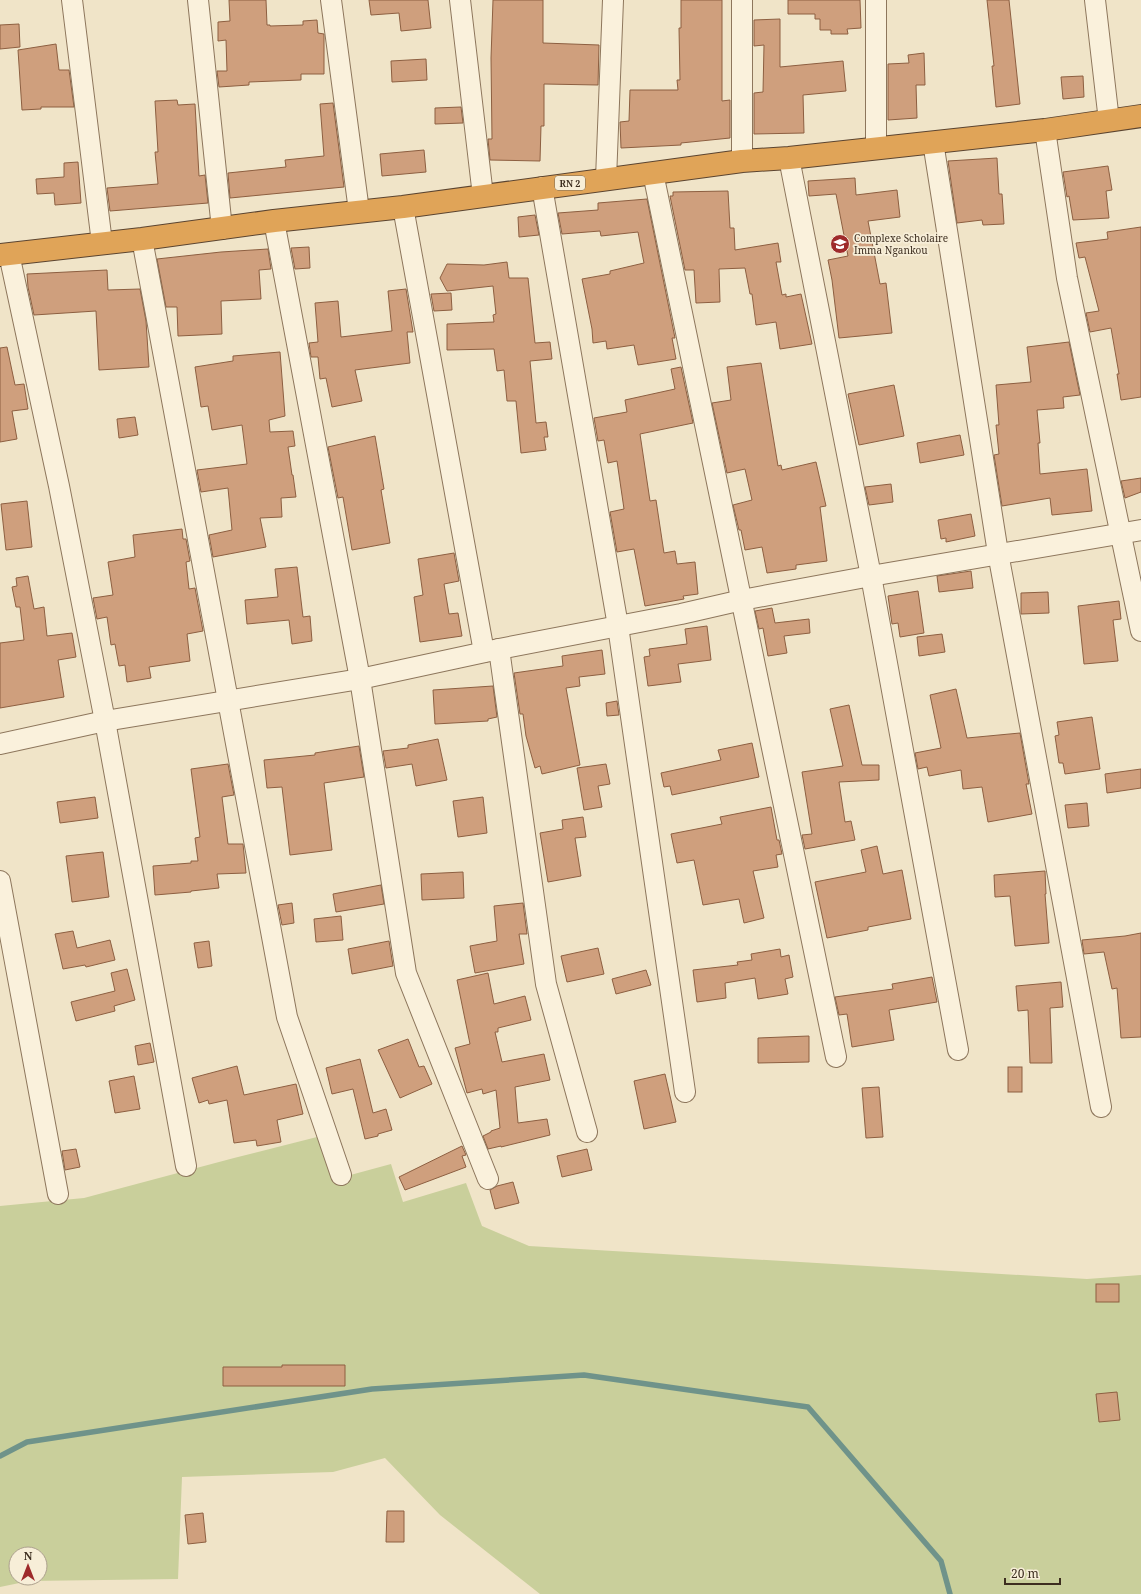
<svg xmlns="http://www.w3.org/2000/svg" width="1141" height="1594" font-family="'Noto Serif',serif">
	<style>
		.green { fill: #c9cf9b; fill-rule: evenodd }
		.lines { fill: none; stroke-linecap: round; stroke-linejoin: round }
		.stream { stroke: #6f938a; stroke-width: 5.5 }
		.building { fill: #cf9f7d; stroke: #8d5f41 }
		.minor-casing { stroke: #8d765c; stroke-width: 22 }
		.highway-casing { stroke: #5b4430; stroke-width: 24 }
		.minor { stroke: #faf1dc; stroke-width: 20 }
		.highway { stroke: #e0a458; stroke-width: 22 }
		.labels { text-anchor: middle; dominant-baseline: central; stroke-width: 3.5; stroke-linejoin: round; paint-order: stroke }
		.shield { fill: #f7eed8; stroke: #756857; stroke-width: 1 }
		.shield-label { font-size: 9px; font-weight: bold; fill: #3d2e20 }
		.poi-label { font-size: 10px; fill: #3d2e20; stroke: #f7eed8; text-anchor: start }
	</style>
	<rect width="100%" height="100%" fill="#f0e4c8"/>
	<!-- green -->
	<path class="green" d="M317 1137 332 1180 391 1164 403 1202 466 1183 482 1226 529 1246 1087 1279 1141 1275V1594H540L440 1515 385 1458 333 1472 182 1477 178 1579 29 1581 0 1587V1206L84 1198 234 1158ZM16 1554H40V1578H16Z"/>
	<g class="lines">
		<!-- stream -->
		<path class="stream" d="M0 1456 27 1442 372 1389 584 1375 808 1407 941 1561 950 1594"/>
	</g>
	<!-- building -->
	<g class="building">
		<path d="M229 0H266L267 25H270V26L303 25V21L317 20 318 33 324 34V74H301V80L249 82V85L219 87 217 71H227L226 40 218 41V22L230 21Z"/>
		<path d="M369 0H428L431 28 401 31 399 13 371 15Z"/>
		<path d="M493 0H543V43L599 45 598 85 544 84V126H541L540 161 490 160 488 139H492L491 58Z"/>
		<path d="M681 0H722V101L730 100V138L681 143V145L621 148 620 122 629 121 630 90H678L677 80H680L679 28H681Z"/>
		<path d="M788 0H860L861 28 847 29 848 34H831V30H820V19H815V14H788Z"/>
		<path d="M987 0H1009L1020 104 996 107 992 66H994Z"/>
		<path d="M780 19V67L843 61 846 91 803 95 804 133 754 134V93L763 92 764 45 754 46V20Z"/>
		<path d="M19 24 20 47 0 49V25Z"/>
		<path d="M56 44 59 70H69L74 107H41V109L22 110 18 50Z"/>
		<path d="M924 53 925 85H916L917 118 888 120V64L909 63 908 55Z"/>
		<path d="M426 59 427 80 392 82 391 61Z"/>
		<path d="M1083 76 1084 97 1063 99 1061 77Z"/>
		<path d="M177 100 178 105 195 104 199 176 205 175 208 203 110 211 107 188 158 184 155 152H158L155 101Z"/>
		<path d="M333 103 344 187 230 198 228 173 286 167 285 160 324 156 320 104Z"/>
		<path d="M461 107 463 123 435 124V108Z"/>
		<path d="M424 150 426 172 382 176 380 154Z"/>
		<path d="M997 158 999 194H1002L1004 224 983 225 982 220 957 223 948 161Z"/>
		<path d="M78 162 81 203 55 205 54 193 37 194 36 179 64 177V163Z"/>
		<path d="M1108 166 1112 190 1106 191 1109 218 1073 220 1069 196 1067 197 1063 172Z"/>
		<path d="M855 178 856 195 897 190 900 217 868 221 880 284 886 283 892 333 839 338 832 280 828 260 848 256 836 194 809 196 808 181Z"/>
		<path d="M728 191 730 228H734L735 250 778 243 781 262H776L782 295 786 294V297L801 294 812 344 780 349 776 322 756 325 752 294H750L745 268 719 269 720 302 696 303 694 270H685L670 196H673V192Z"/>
		<path d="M647 199 675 338H672L676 359 638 365 634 345 607 349 606 341 593 343 592 329 582 279 610 274V271L644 263 638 232 601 236 600 231 562 234 558 213 598 210V203Z"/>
		<path d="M535 215 539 235 519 237 518 217Z"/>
		<path d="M1141 227V397L1121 400 1117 374H1119L1111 328 1090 332 1086 313 1099 311 1085 257 1079 258 1076 243 1108 239 1107 232Z"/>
		<path d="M309 247 310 268 295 269 291 248Z"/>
		<path d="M268 249 271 269 259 270 261 299 221 301 222 334 178 336 177 307H166L157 259 221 252Z"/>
		<path d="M507 262 509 278H528L535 343 550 342 552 359 530 361 536 423 546 422 548 437H544L546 450 521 453 516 401H507L504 370 497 371 494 349 447 350V324L494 322 493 315 496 314 493 286 447 291 440 278 447 264 484 265Z"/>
		<path d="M107 270 108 290 140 289 146 321 149 367 99 370 96 311 34 315 28 287 27 274Z"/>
		<path d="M406 289 413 332H407L410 363 355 370 362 401 332 407 326 378 320 379 318 357H311L309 343 318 342 315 303 338 301 341 337 392 331 388 291Z"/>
		<path d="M451 293 452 310 434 311 431 294Z"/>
		<path d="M1069 342 1080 395 1063 397 1064 408 1037 410 1040 443H1038L1040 474 1087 469 1092 511 1052 515 1050 498 1002 506 994 455 999 454 996 425H999L996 385 1031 382 1027 347Z"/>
		<path d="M7 347 15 385 24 384 28 409 12 411 17 439 0 442V348Z"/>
		<path d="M280 352 285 416 269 420 270 432 293 431 295 446 288 447 292 475H293L296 497 281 498 282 517 260 518 266 547 213 557 209 535 232 530 228 488 201 492 197 470 247 464 242 425 212 430 208 406 201 407 195 367 233 361V356Z"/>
		<path d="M761 363 778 466 781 465 782 470 816 462 826 506 820 507 827 561 796 565V569L767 573 762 547 745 550 741 530H739L733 505 752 500 745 469 727 473 712 403 731 400 727 367Z"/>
		<path d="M681 367 693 423 640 434 650 501 656 500 664 553 675 551 677 564 695 562 698 594 683 596 684 599 645 606 634 549 617 552 610 512 624 509 617 461 608 463 604 440 598 441 594 418 627 412 625 400 675 389 671 369Z"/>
		<path d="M894 385 904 436 859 445 848 394Z"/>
		<path d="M135 417 138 435 119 438 117 419Z"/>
		<path d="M960 435 964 455 920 463 917 443Z"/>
		<path d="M375 436 384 489 381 490 390 543 352 550 343 497 338 498 328 447Z"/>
		<path d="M1141 478V492L1125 498 1121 481Z"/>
		<path d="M891 484 893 502 869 505 865 487Z"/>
		<path d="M27 501 32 547 6 550 1 504Z"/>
		<path d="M971 514 975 536 946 542V538L941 539 938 520Z"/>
		<path d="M182 529 183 539H186L190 561 186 562 189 589 195 588 203 631 187 634 190 661 149 667 151 678 127 682 125 665 119 666 115 644 111 645 107 617 97 619 93 598 113 595 108 562 135 557 133 535Z"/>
		<path d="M454 553 459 581 444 584 449 614 458 613 462 636 420 642 414 597 423 595 418 559Z"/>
		<path d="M297 567 303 617 310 616 312 641 292 644 289 620 247 624 245 600 278 597 275 569Z"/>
		<path d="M971 571 973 588 939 592 937 576Z"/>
		<path d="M28 576 34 609 44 607 47 636 72 633 76 657 58 660 64 697 0 708V643L24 640 20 607H16L12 587 17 586 16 578Z"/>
		<path d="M918 591 924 633 900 637 898 623 892 624 888 596Z"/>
		<path d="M1048 592 1049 613 1021 614V593Z"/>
		<path d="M1119 601 1121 619 1113 620 1118 661 1084 664 1078 606Z"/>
		<path d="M772 608 775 623 809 619 810 633 784 636 787 653 768 656 763 628 759 629 755 611Z"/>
		<path d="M707 626 711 660 678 664 681 682 648 686 644 657 650 656 649 649 687 644 685 629Z"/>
		<path d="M942 634 945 652 919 656 917 637Z"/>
		<path d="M602 650 605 674 579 677 580 686 566 688 580 765 542 774 540 766 535 768 526 736 523 714H520L514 673 563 666 562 656Z"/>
		<path d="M493 686 497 717 488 719V721L435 724 433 690Z"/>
		<path d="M956 689 967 738 1020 733 1029 784H1026L1032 814 988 822 982 787 963 789 961 770 929 776 927 767 918 769 915 753 941 748 930 695Z"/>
		<path d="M617 701 619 715 607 716 606 703Z"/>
		<path d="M849 705 862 765H879V780L839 782 845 822 851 821 855 840 805 849 802 835 812 834 802 772 843 766 830 709Z"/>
		<path d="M1092 717 1100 769 1065 774 1063 763H1059L1055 736 1059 735 1057 722Z"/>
		<path d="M438 739 447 780 416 786 412 764 386 768 383 751 408 748V745Z"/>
		<path d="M752 743 759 777 672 795 670 786 664 787 661 773 721 760 718 750Z"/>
		<path d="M359 746 364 777 324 783 332 850 290 855 282 787 267 788 264 760 315 755V753Z"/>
		<path d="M228 764 234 795 222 797 228 844H243L246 873 217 874 219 888 191 891V892L155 895 153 866 191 863V861H198L195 838 200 837 191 769Z"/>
		<path d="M606 764 610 784 598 786 602 807 584 810 577 768Z"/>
		<path d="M1141 769V788L1107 793 1105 774Z"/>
		<path d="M95 797 98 818 60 823 57 802Z"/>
		<path d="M483 797 487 833 458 837 453 801Z"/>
		<path d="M1087 803 1089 826 1068 828 1065 805Z"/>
		<path d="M771 807 777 840H779L782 854 776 855 778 867 753 871 764 918 744 923 739 899 703 905 694 860 677 863 671 834 722 824 720 817Z"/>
		<path d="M583 817 586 837 575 838 581 876 548 882 540 833 563 829 562 820Z"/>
		<path d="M877 846 883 874 902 870 911 919 868 927V930L827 938 815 882 866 872 861 850Z"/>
		<path d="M103 852 109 897 72 902 66 856Z"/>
		<path d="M1045 871 1046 894H1045L1049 943 1015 946 1010 896 995 897 994 875Z"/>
		<path d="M463 872 464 898 422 900 421 874Z"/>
		<path d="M381 885 384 904 336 912 333 894Z"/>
		<path d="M292 903 294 923 282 925 278 905Z"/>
		<path d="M523 903 527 934H519L524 964 475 973 470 946 497 941 494 906Z"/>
		<path d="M341 916 343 940 316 942 314 919Z"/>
		<path d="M73 931 77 948 110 940 115 960 86 967 85 965 63 969 55 934Z"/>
		<path d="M1141 933V1037L1121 1038 1117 988 1112 989 1104 952 1084 954 1082 940 1125 936Z"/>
		<path d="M209 941 212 966 198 968 194 943Z"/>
		<path d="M389 941 393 966 352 974 348 949Z"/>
		<path d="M598 948 604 974 567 982 561 956Z"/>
		<path d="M780 949 781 957 789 955 793 977 785 979 788 994 758 999 755 978 725 983 726 998 697 1002 693 970 738 965 737 962 752 960 751 954Z"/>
		<path d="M127 969 135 1000 114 1006 115 1011 76 1021 71 1002 115 991 111 973Z"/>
		<path d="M646 970 651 985 616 994 612 979Z"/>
		<path d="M488 973 494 1004 525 996 531 1020 498 1028V1032H495L502 1062 544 1054 550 1080 515 1087 518 1123 547 1119 550 1135 501 1147V1146L488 1149 483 1136 491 1132V1131L500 1128 496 1090 483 1094 482 1089 467 1093 455 1048 470 1044 457 980Z"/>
		<path d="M932 977 937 1002 889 1010 894 1040 852 1047 847 1014 839 1015 835 997 893 989 892 984Z"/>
		<path d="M1061 982 1063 1007 1050 1008 1052 1063H1030L1028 1010 1018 1011 1016 986Z"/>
		<path d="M809 1036V1062L758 1063V1038Z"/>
		<path d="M408 1039 419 1067 424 1066 432 1084 400 1098 378 1050Z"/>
		<path d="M150 1043 154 1062 138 1065 135 1046Z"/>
		<path d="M360 1059 373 1113 386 1109 392 1130 378 1134V1136L365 1139 353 1089 332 1094 326 1068Z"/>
		<path d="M237 1066 244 1095 296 1084 303 1114 277 1120 281 1142 257 1146 256 1140 234 1143 227 1100 209 1104 208 1100 199 1103 192 1078Z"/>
		<rect x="1008" y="1067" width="14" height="25"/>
		<path d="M665 1074 676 1122 644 1129 634 1081Z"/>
		<path d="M134 1076 140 1109 115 1113 109 1081Z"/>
		<path d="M879 1087 883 1137 866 1138 862 1088Z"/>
		<path d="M462 1146 466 1155 462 1156 466 1167 405 1190 399 1177Z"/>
		<path d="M76 1149 80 1167 65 1170 62 1151Z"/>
		<path d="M587 1149 592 1170 562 1177 557 1156Z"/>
		<path d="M513 1182 519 1203 495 1209 490 1190 497 1186Z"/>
		<rect x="1096" y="1284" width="23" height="18"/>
		<path d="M282 1365H345V1386H223V1367H282Z"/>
		<path d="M1117 1392 1120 1420 1099 1422 1096 1394Z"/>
		<path d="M387 1511H404V1542H386Z"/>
		<path d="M203 1513 206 1542 188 1544 185 1515Z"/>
	</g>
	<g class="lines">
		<!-- minor casing -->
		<g class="minor-casing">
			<g id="minor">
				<path d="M72 0 102 243"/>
				<path d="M198 0 222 229"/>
				<path d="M331 0 359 211"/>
				<path d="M460 0 483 196"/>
				<path d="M742 0V161"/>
				<path d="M1095 0 1109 121"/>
				<path d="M1045 130 1067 278 1141 631"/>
				<path d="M933 142 998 553 1101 1107"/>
				<path d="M876 148V0"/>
				<path d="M789 158 871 576 958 1050"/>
				<path d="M653 173 836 1057"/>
				<path d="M606 179 613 0"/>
				<path d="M542 187 618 626 685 1092"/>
				<path d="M403 207 484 652"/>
				<path d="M274 221 360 679 406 973 488 1179"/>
				<path d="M142 239 287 1017 341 1175"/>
				<path d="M9 254 59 486 105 721 186 1166"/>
				<path d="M499 649 546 984 587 1132"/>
				<path d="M0 744 105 721 360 679 499 649 681 614 742 600 871 576 1141 530"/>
				<path d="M0 881 58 1194"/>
			</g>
		</g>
		<!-- highway casing -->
		<g class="highway-casing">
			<path id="highway" d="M0 255 142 239 274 221 403 207 742 161 789 158 1045 130 1141 116"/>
		</g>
		<!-- minor -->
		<use href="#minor" class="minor"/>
		<!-- highway -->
		<use href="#highway" class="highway"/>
	</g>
	<!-- icons -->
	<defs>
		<g id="university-disc" transform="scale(1)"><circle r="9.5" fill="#9e2a2b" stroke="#f7eed8"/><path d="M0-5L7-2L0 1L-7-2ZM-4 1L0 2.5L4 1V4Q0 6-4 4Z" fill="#fff"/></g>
	</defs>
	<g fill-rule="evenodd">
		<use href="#university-disc" x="840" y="244"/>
	</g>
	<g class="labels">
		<!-- shield labels -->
		<rect class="shield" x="555" y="176" width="30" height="14" rx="3"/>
		<g class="shield-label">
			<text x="570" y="183">RN 2</text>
		</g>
		<!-- poi labels -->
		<g class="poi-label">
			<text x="854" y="238">Complexe Scholaire<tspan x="854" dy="12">Imma Ngankou</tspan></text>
		</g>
	</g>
	<!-- north arrow -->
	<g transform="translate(28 1566)"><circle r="19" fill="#f7eed8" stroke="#ada18e"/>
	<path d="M0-3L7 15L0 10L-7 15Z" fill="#9e2a2b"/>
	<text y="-6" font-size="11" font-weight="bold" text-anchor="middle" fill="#3d2e20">N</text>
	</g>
	<!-- scale -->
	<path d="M1005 1578v6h55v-6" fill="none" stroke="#3d2e20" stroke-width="2"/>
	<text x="1011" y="1578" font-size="12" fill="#3d2e20" stroke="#f7eed8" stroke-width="3" paint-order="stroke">20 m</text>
</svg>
